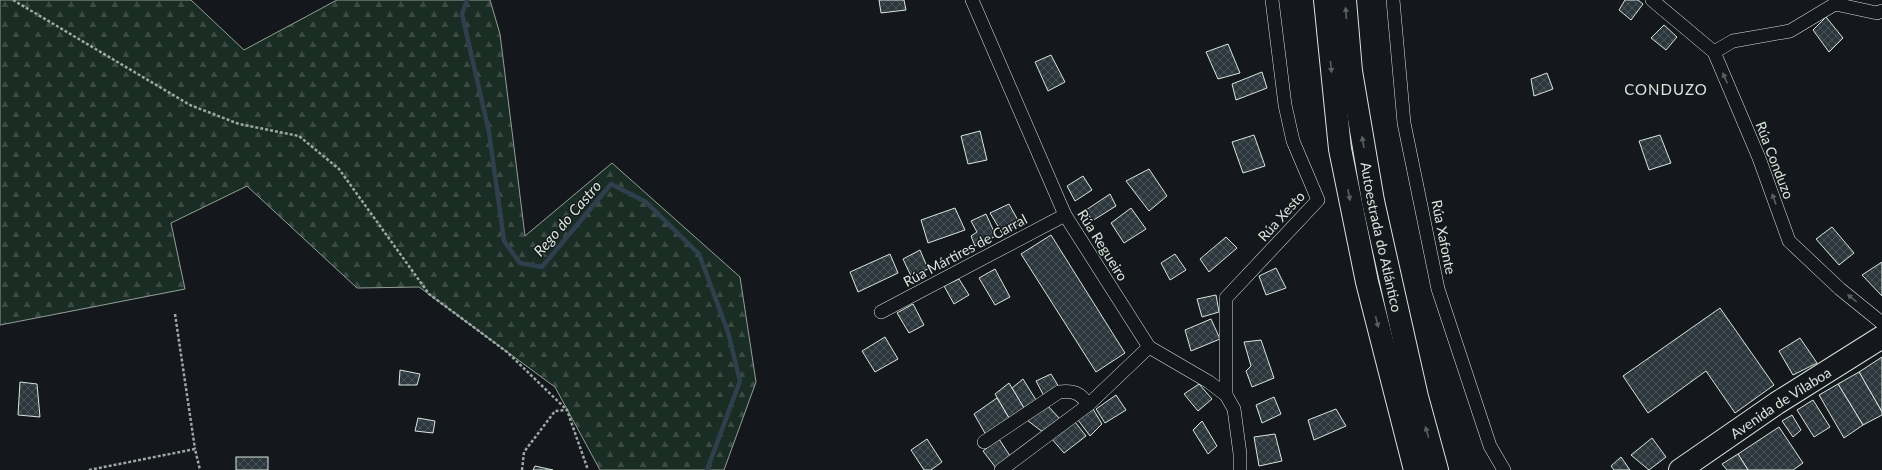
<svg xmlns="http://www.w3.org/2000/svg" width="1882" height="470" font-family="Lato,sans-serif">
	<style>
		.forest { fill: url(#forest-firs); stroke: #939e99 }
		.lines { fill: none; stroke-linecap: round; stroke-linejoin: round }
		.stream { stroke: #2f3f4d; stroke-width: 4.5 }
		.building { fill: url(#building-cross-hatch); stroke: #d8e6dc }
		.street-casing { stroke: #d8e6dc; stroke-width: 14 }
		.highway-casing { stroke: #d8e6dc; stroke-width: 24 }
		.path { stroke: #9da8a2; stroke-width: 2.5; stroke-dasharray: 3 2; stroke-linecap: butt }
		.street { stroke: #14181c; stroke-width: 13 }
		.highway { stroke: #14181c; stroke-width: 22 }
		.oneway { fill: #59605f }
		.labels { text-anchor: middle; dominant-baseline: central; stroke-width: 3; stroke-linejoin: round; paint-order: stroke }
		.street-label { font-size: 14px; fill: #d8e6dc; stroke: #14181c }
		.neighbourhood-label { font-size: 15px; letter-spacing: 1px; fill: #d8e6dc; stroke: #14181c }
		.water-label { font-size: 15px; font-style: italic; fill: #d8e6dc; stroke: #14181c }
	</style>
	<defs>
		<pattern id="forest-firs" width="22" height="20" patternUnits="userSpaceOnUse"><rect width="22" height="20" fill="#1a2d24"/><path d="M5 1l3.5 6h-7zM16 11l3.5 6h-7z" fill="#3b4b43"/></pattern>
		<pattern id="building-cross-hatch" width="8" height="8" patternUnits="userSpaceOnUse"><rect width="8" height="8" fill="#2c363c"/><path d="M0 0l8 8M0 8l8-8" fill="none" stroke="#4a5358"/></pattern>
	</defs>
	<rect width="100%" height="100%" fill="#14181c"/>
	<!-- forest -->
	<path class="forest" d="M0 0H191L244 50 337 0H490L500 34 525 236 612 163 740 277 756 382 724 470H600L555 387 419 287 357 288 247 186 171 223 185 289 0 325Z"/>
	<g class="lines">
		<!-- stream -->
		<path class="stream" d="M467 0 462 14 489 132 504 241 520 263 542 267 611 184 646 202 699 254 728 332 740 381 707 470"/>
	</g>
	<!-- building -->
	<g class="building">
		<path d="M879 0H904L906 10 881 13Z"/>
		<path d="M1625 0H1638L1643 4 1631 20 1619 10Z"/>
		<path d="M1826 17 1843 38 1829 52 1813 30Z"/>
		<path d="M1664 25 1677 37 1666 50 1651 38Z"/>
		<path d="M1228 44 1240 73 1218 79 1206 52Z"/>
		<path d="M1051 55 1065 82 1048 91 1035 62Z"/>
		<path d="M1262 72 1267 88 1236 100 1232 84Z"/>
		<path d="M1547 73 1553 89 1534 96 1531 79Z"/>
		<path d="M980 131 987 160 968 164 961 136Z"/>
		<path d="M1254 135 1265 166 1243 173 1232 142Z"/>
		<path d="M1660 135 1671 163 1649 170 1639 141Z"/>
		<path d="M1149 169 1167 196 1149 211 1126 181Z"/>
		<path d="M1083 176 1092 190 1075 201 1067 186Z"/>
		<path d="M1110 194 1116 206 1092 221 1086 210Z"/>
		<path d="M1009 204 1020 224 1002 233 990 213Z"/>
		<path d="M955 208 965 230 928 243 921 220Z"/>
		<path d="M1131 208 1146 229 1124 243 1111 223Z"/>
		<path d="M986 214 996 236 975 246 971 236 977 232 971 221Z"/>
		<path d="M1832 227 1854 253 1839 265 1816 239Z"/>
		<path d="M1051 235 1125 353 1096 372 1021 254Z"/>
		<path d="M1226 237 1237 248 1209 272 1200 259Z"/>
		<path d="M920 250 928 269 911 276 903 259Z"/>
		<path d="M890 254 898 273 858 292 850 272Z"/>
		<path d="M1175 254 1186 270 1170 280 1161 263Z"/>
		<path d="M1882 262V296L1862 275Z"/>
		<path d="M1276 268 1286 288 1266 295 1259 276Z"/>
		<path d="M995 269 1010 297 995 305 979 278Z"/>
		<path d="M959 279 969 295 954 304 944 286Z"/>
		<path d="M1216 295 1219 312 1202 317 1197 299Z"/>
		<path d="M913 304 924 325 909 333 897 313Z"/>
		<path d="M1720 308 1774 385 1735 413 1706 371 1648 413 1623 376Z"/>
		<path d="M1211 319 1220 339 1191 351 1185 330Z"/>
		<path d="M885 337 898 359 875 372 862 351Z"/>
		<path d="M1800 338 1817 363 1793 375 1779 351Z"/>
		<path d="M1261 340 1274 378 1252 387 1246 371 1251 366 1244 342Z"/>
		<path d="M1882 357V412L1859 372Z"/>
		<path d="M400 370 420 374 417 385H399Z"/>
		<path d="M1859 372 1882 412V415L1863 425 1838 384Z"/>
		<path d="M1051 374 1059 387 1044 396 1036 381Z"/>
		<path d="M1023 379 1036 400 1024 408 1012 388Z"/>
		<path d="M20 382 37 384 40 417 18 415Z"/>
		<path d="M1009 383 1024 408 1009 418 995 394Z"/>
		<path d="M1199 384 1212 399 1198 411 1184 394Z"/>
		<path d="M1838 384 1863 425 1844 438 1819 395Z"/>
		<path d="M1116 395 1126 410 1105 423 1096 409Z"/>
		<path d="M1274 397 1281 414 1262 423 1256 405Z"/>
		<path d="M997 398 1009 418 986 435 974 414Z"/>
		<path d="M1813 400 1830 427 1814 437 1797 410Z"/>
		<path d="M1047 405 1061 420 1044 433 1027 420Z"/>
		<path d="M1093 409 1102 424 1090 436 1078 420Z"/>
		<path d="M1336 409 1346 426 1314 440 1308 420Z"/>
		<path d="M1792 415 1801 430 1793 437 1782 421Z"/>
		<path d="M418 418 435 421 433 433 415 431Z"/>
		<path d="M1202 421 1217 446 1208 454 1193 430Z"/>
		<path d="M1075 422 1086 436 1064 453 1051 438Z"/>
		<path d="M1779 427 1803 463 1793 470H1748L1738 454Z"/>
		<path d="M1275 434 1282 461 1259 466 1254 437Z"/>
		<path d="M1652 438 1666 457 1649 470 1631 455Z"/>
		<path d="M927 439 942 462 931 470H924L911 450Z"/>
		<path d="M999 439 1010 456 996 468 983 451Z"/>
		<path d="M1738 454 1748 470H1727L1722 464Z"/>
		<rect x="236" y="457" width="32" height="13"/>
		<path d="M1621 457 1630 470H1614L1611 466Z"/>
		<path d="M535 466 553 470H533Z"/>
	</g>
	<g class="lines">
		<!-- street casing -->
		<g class="street-casing">
			<g id="street">
				<path d="M972 0 1065 215 1149 347 1209 382 1226 395 1234 409 1240 454V470"/>
				<path d="M1393 0 1404 123 1438 289 1490 446 1504 470"/>
				<path d="M1652 0 1714 52 1759 158 1789 241 1840 289 1882 323"/>
				<path d="M1714 52 1733 41 1790 31 1835 4 1877 13 1882 11"/>
				<path d="M881 312 1065 215"/>
				<path d="M1226 395V298L1318 200 1293 141 1285 105 1272 0"/>
				<path d="M984 442 1059 392C1073 390 1081 393 1088 405"/>
				<path d="M1001 470 1088 405 1149 347"/>
			</g>
		</g>
		<!-- highway casing -->
		<g class="highway-casing">
			<g id="highway">
				<path d="M1325 0 1340 149 1367 282 1415 470"/>
				<path id="s1" d="M1345 0 1351 71 1373 201 1417 397 1437 470"/>
				<path id="s2" d="M1680 470 1777 403 1882 337"/>
			</g>
		</g>
		<!-- path -->
		<g class="path">
			<path d="M13 0 190 105 239 124 299 136 339 169 429 294 507 352 567 410"/>
			<path d="M175 314 195 449"/>
			<path d="M89 470 195 449 200 470"/>
			<path d="M522 470 524 452 555 411 567 410 588 470"/>
		</g>
		<!-- street -->
		<use href="#street" class="street"/>
		<!-- highway -->
		<use href="#highway" class="highway"/>
	</g>
	<!-- one-way arrows -->
	<defs><path id="oneway-solid" d="M-6-.8H1V-3.2L6.5 0L1 3.2V.8H-6Z"/></defs>
	<g class="oneway">
		<use href="#oneway-solid" transform="translate(1346 13) rotate(-94)"/>
		<use href="#oneway-solid" transform="translate(1331 67) rotate(84)"/>
		<use href="#oneway-solid" transform="translate(1725 78) rotate(-113)"/>
		<use href="#oneway-solid" transform="translate(1363 142) rotate(-100)"/>
		<use href="#oneway-solid" transform="translate(1349 195) rotate(79)"/>
		<use href="#oneway-solid" transform="translate(1774 199) rotate(-110)"/>
		<use href="#oneway-solid" transform="translate(1852 298) rotate(-141)"/>
		<use href="#oneway-solid" transform="translate(1377 322) rotate(76)"/>
		<use href="#oneway-solid" transform="translate(1427 432) rotate(-106)"/>
	</g>
	<g class="labels">
		<!-- street labels -->
		<g class="street-label">
			<text transform="translate(1775 160) rotate(69)">Rúa Conduzo</text>
			<text transform="translate(1281 216) rotate(-48)">Rúa Xesto</text>
			<text stroke="none"><textPath href="#s1" startOffset="240">Autoestrada do Atlántico</textPath></text>
			<text transform="translate(1444 237) rotate(79)">Rúa Xafonte</text>
			<text transform="translate(1103 245) rotate(58)">Rúa Regueiro</text>
			<text transform="translate(965 250) rotate(-28)">Rúa Mártires de Carral</text>
			<text stroke="none"><textPath href="#s2" startOffset="121">Avenida de Vilaboa</textPath></text>
		</g>
		<!-- neighbourhood labels -->
		<g class="neighbourhood-label">
			<text x="1666" y="89">CONDUZO</text>
		</g>
		<!-- water labels -->
		<g class="water-label">
			<text transform="translate(567 218) rotate(-49)">Rego do Castro</text>
		</g>
	</g>
</svg>
